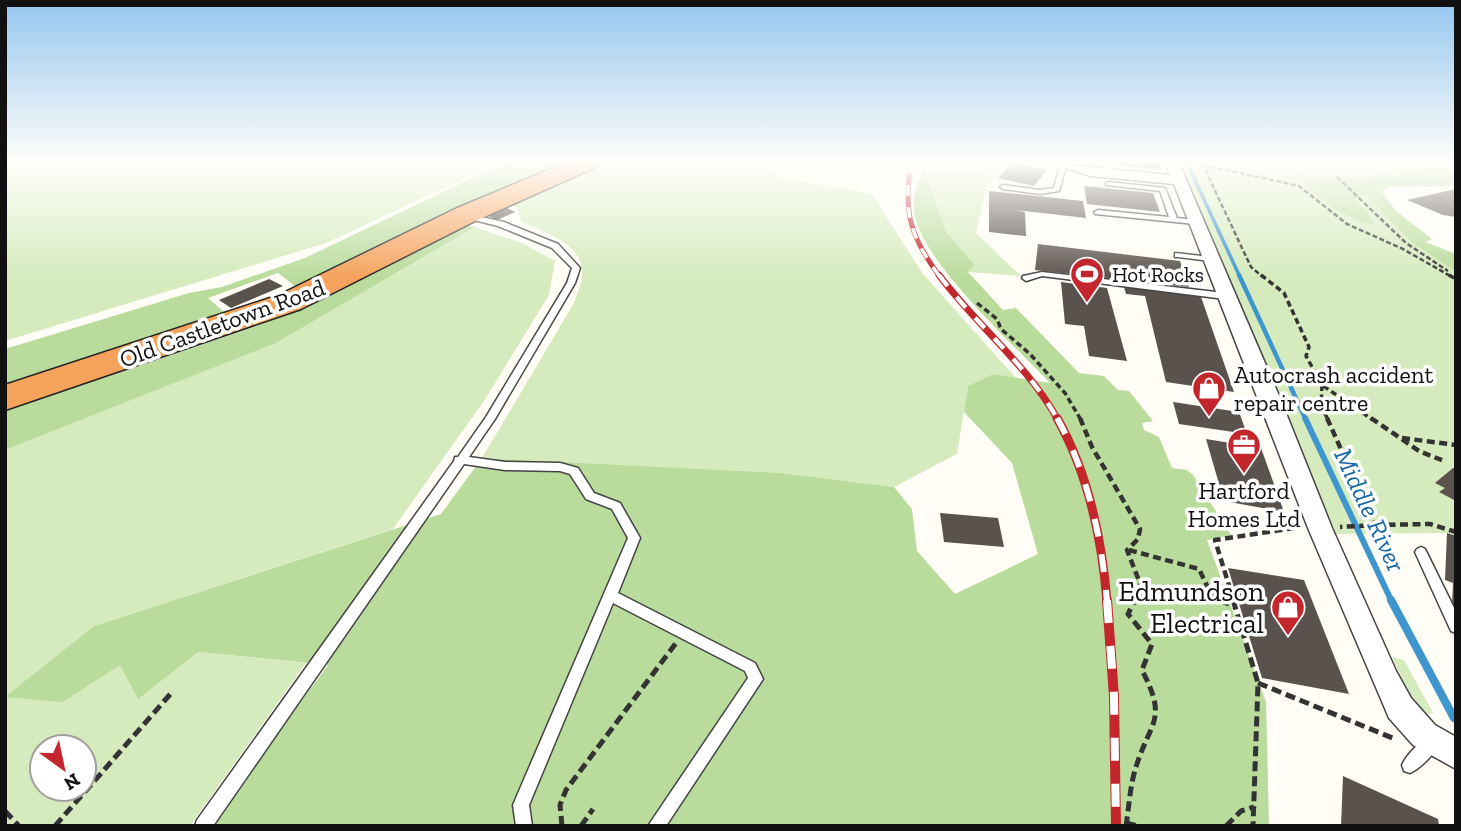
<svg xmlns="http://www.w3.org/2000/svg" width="1461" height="831" font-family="'Zilla Slab',serif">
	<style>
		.green { fill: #d5ebbd; fill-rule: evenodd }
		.forest { fill: #b9dc9c }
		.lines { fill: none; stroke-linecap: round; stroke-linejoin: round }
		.stream-far3 { stroke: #3f96cf; stroke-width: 3.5 }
		.stream-far2 { stroke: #3f96cf; stroke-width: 4.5 }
		.stream-far1 { stroke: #3f96cf; stroke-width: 6 }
		.stream { stroke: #3f96cf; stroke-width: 8 }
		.building { fill: #5a524d }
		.lane-casing { stroke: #444; stroke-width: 3 }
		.street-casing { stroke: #444; stroke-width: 3 }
		.highway-casing { stroke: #222; stroke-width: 3 }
		.path-far3 { stroke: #333; stroke-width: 2.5; stroke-dasharray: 5 2.5; stroke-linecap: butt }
		.path-far2 { stroke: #333; stroke-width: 3.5; stroke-dasharray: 6 3.5; stroke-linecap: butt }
		.path-far1 { stroke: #333; stroke-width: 4.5; stroke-dasharray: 8 4.5; stroke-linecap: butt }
		.path { stroke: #333; stroke-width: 5; stroke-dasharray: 10 5; stroke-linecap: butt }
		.lane { fill: #fff; fill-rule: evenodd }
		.street { fill: #fff; fill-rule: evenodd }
		.highway { fill: #f5a25d; fill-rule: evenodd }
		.rail-far3-casing { stroke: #c4262e; stroke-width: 5 }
		.rail-far2-casing { stroke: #c4262e; stroke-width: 7 }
		.rail-far1-casing { stroke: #c4262e; stroke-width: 9 }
		.rail-casing { stroke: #c4262e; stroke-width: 10 }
		.rail-far3 { stroke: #fff; stroke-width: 3.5; stroke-dasharray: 11; stroke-linecap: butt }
		.rail-far2 { stroke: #fff; stroke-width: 4.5; stroke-dasharray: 14; stroke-linecap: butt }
		.rail-far1 { stroke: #fff; stroke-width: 6; stroke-dasharray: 18; stroke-linecap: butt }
		.rail { stroke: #fff; stroke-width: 8; stroke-dasharray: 23; stroke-linecap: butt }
		.labels { text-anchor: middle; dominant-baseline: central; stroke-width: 7; stroke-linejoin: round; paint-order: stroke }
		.far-poi-label { font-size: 21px; fill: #111; stroke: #fff; text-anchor: start }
		.street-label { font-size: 24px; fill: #111; stroke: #fff }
		.poi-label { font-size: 24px; fill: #111; stroke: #fff; text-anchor: start }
		.water-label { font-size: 26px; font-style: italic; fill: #1768a6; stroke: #fff }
		.near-poi-label { font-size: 28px; fill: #111; stroke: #fff; text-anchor: end }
	</style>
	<rect width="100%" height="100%" fill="#fffdf5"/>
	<!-- green -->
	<g class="green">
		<path d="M5 163H498L326 243 5 341Z"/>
		<path d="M600 163H760L778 177 872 194 923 274 1016 378 993 374 968 386 957 454 894 487 782 473 482 458 574 303C576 295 581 286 582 277 587 245 544 232 521 222L517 208 511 204Z"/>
		<path d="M990 163H1006L987 186 976 233 1021 276 968 272 975 265 946 232 924 169H986Z"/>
		<path d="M1178 163H1430L1435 173 1347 179 1424 241 1414 243 1456 272V536L1446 533 1336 534 1272 377Z"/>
		<path d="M475 227 524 244 555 261 549 295 486 398 393 529 94 626 63 702 120 664 138 698 198 652 306 663 190 826H5V450L276 343ZM42 747H84V789H42Z"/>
		<path d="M1392 657 1404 660 1433 713 1424 714 1412 699Z"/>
	</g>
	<!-- forest -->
	<g class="forest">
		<path d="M504 163H580L300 290 278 273 208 298 231 318 5 393V349L189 293 222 287 305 258Z"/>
		<path d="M1423 163H1442L1456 175V186L1388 187 1382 192 1396 211 1432 239 1425 242 1456 254V272L1413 243 1365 194 1353 200 1367 211 1373 224C1346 219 1315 199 1300 177V169L1320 178 1345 179 1421 169Z"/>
		<path d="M924 169 946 232 975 265 968 272 1003 310 1016 308 1079 373 1104 376 1118 390 1129 391 1153 421 1142 423 1144 430 1159 437 1172 468 1187 470 1193 475 1231 535 1207 540 1266 702 1269 826H210L328 665 198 652 138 699 120 665 63 702 5 697 94 626 441 514 482 458 782 473 894 487 912 509 917 551 955 594 1038 554 1012 463 964 412 968 386 993 374 1050 383C1016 347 918 258 914 211 913 195 917 183 924 169Z"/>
		<path d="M464 225 475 227 276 343 5 450V411L254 327 347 285Z"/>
	</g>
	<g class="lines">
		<!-- stream-far3 -->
		<path class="stream-far3" d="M1187 163 1240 277"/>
		<!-- stream-far2 -->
		<path class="stream-far2" d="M1239 275 1306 420"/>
		<!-- stream-far1 -->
		<path class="stream-far1" d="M1305 418 1392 602"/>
		<!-- stream -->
		<path class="stream" d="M1391 600 1454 718"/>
	</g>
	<!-- building -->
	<g class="building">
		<path d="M1013 163H1015L1047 170 1034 186 998 178Z"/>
		<path d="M1114 163H1159L1162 170 1115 165Z"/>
		<path d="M1084 186 1153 193 1160 212 1087 204Z"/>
		<path d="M1456 189V217L1443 215 1407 200Z"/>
		<path d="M989 191 1083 201 1086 218 1015 210 1025 212 1026 236 989 232Z"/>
		<path d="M505 207 515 212 497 220 486 215Z"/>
		<path d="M1038 244 1180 261 1189 287 1035 270Z"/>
		<path d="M269 279 283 286 231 308 219 300Z"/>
		<path d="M1061 282 1107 288 1127 361 1089 356 1084 326 1065 324Z"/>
		<path d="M1124 287 1201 297 1234 392 1166 382 1145 296 1126 294Z"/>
		<path d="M1173 402 1239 412 1247 434 1179 424Z"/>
		<path d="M1206 439 1261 448 1284 512 1224 501Z"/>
		<path d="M1453 468 1456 469V501L1439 492 1445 488 1435 483Z"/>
		<path d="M940 513 998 518 1004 547 944 542Z"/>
		<path d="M1447 533 1456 536V606L1452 605 1453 583 1445 580Z"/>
		<path d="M1228 568 1304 580 1349 694 1262 678Z"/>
		<path d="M1343 776 1438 819 1439 826H1341Z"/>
	</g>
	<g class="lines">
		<!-- lane casing -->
		<g class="lane-casing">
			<g id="lane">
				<path d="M1103 163H1109L1114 174 1113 175H1109Z"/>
				<path d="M1063 164 1066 166 1059 191 1040 194 1003 189 1000 187 1003 185 1040 190 1054 188 1060 166Z"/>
				<path d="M1108 182 1165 188 1177 218 1195 220 1199 222 1195 224 1095 214 1094 212 1098 210 1169 217 1160 191 1106 185V183Z"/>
				<path d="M462 213 504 222 558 244 580 268 575 283 495 419 469 457 505 462 560 463 578 468 594 493 620 503 640 538 618 593 755 663 763 679 666 826H648L748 678 745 671 613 603 529 805 532 826H516L513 805 628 538 612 509 586 499 570 474 560 471 505 470 464 464 213 826H195L197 820 454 461 455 457H458L486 417 567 283 572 268 552 248 498 226 462 217Z"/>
				<path d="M1175 253 1211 257 1215 259 1211 261 1178 257H1175Z"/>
				<path d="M1042 272 1225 293 1229 296 1225 299 1042 276 1026 281 1022 278 1023 276Z"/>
				<path d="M1421 547 1425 549 1456 612V633L1451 631 1415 552 1417 549Z"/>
				<path d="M1433 735 1439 737 1441 742C1435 753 1421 768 1410 773L1404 771 1402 765C1407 754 1422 739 1433 735Z"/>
			</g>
		</g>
		<!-- street casing -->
		<g class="street-casing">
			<path id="street" d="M1049 163 1170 175 1165 163H1179L1280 398 1332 528 1396 671 1411 698 1435 725 1456 737V769L1413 745 1389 718 1308 528 1174 184 1091 176Z"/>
		</g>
		<!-- highway casing -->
		<g class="highway-casing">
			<path id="highway" d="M565 163H597L594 168 475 221 301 309 5 410V385L279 295 455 209Z"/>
		</g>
		<!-- path-far3 -->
		<g class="path-far3">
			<path d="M1202 163 1251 267 1263 277"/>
			<path d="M1203 165 1299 186 1347 224 1403 249 1452 277"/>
			<path d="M1337 177 1406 243 1448 271"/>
		</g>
		<!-- path-far2 -->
		<g class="path-far2">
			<path d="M1261 275 1284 293 1309 347 1306 356 1322 385 1373 420"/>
			<path d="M1449 275 1456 279"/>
			<path d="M977 303 997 319 1001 329 1030 354 1065 393 1081 420"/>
			<path d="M1322 385 1321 405 1328 420"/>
		</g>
		<!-- path-far1 -->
		<g class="path-far1">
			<path d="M1080 418 1092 447 1140 529 1138 539 1127 550 1143 591 1133 602"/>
			<path d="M1327 418 1375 525 1340 527"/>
			<path d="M1371 418 1419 451 1444 461"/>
			<path d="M1402 438 1456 445"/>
			<path d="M1375 525 1430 524 1456 532"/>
			<path d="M1129 550 1199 569 1210 592 1223 602"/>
			<path d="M1234 602 1215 540 1301 527"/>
		</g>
		<!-- path -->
		<g class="path">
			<path d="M1220 600 1235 607"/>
			<path d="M1233 600 1258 683 1253 826"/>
			<path d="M1258 683 1395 739"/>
			<path d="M5 811 19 826"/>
			<path d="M1126 823 1138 826"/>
			<path d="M55 826 173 691"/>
			<path d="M562 826 560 805 566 790 676 643"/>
			<path d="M581 826 593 809"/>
			<path d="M1126 826C1129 807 1130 785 1136 767 1151 719 1168 721 1142 670L1152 644 1128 614 1135 600"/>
			<path d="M1226 826 1241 811 1254 807"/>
		</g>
		<!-- lane -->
		<use href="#lane" class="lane"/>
		<!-- street -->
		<use href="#street" class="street"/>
		<!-- highway -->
		<use href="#highway" class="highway"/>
		<!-- rail-far3 casing -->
		<g class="rail-far3-casing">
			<path id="rail-far3" d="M911 163C903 213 910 236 940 277"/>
		</g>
		<!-- rail-far2 casing -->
		<g class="rail-far2-casing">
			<path id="rail-far2" d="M939 275C977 326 1027 364 1058 420"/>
		</g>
		<!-- rail-far1 casing -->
		<g class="rail-far1-casing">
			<path id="rail-far1" d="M1057 418C1088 473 1102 539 1107 602"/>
		</g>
		<!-- rail casing -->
		<g class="rail-casing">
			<path id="rail" d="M1107 600 1114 696 1116 826"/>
		</g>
		<!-- rail-far3 -->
		<use href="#rail-far3" class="rail-far3"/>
		<!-- rail-far2 -->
		<use href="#rail-far2" class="rail-far2"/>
		<!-- rail-far1 -->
		<use href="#rail-far1" class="rail-far1"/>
		<!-- rail -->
		<use href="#rail" class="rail"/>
	</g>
	<!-- sky -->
	<linearGradient id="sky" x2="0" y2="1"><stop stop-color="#95c6ee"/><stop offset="0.58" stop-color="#fffefa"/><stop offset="1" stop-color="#fffefa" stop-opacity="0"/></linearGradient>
	<rect width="1461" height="279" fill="url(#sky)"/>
	<!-- icons -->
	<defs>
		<g id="stadium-pin" transform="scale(1.75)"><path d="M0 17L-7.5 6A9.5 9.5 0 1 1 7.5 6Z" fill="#c4262e" stroke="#fff"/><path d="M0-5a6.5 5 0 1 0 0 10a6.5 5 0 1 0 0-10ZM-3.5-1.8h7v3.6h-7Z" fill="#fff"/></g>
		<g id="shop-pin" transform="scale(1.75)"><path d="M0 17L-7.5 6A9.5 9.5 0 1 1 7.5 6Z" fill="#c4262e" stroke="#fff"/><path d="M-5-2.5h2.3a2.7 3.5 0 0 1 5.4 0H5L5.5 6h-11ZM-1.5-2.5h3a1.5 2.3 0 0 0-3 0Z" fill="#fff"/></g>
		<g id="office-pin" transform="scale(1.75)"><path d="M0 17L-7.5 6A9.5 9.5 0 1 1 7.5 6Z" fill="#c4262e" stroke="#fff"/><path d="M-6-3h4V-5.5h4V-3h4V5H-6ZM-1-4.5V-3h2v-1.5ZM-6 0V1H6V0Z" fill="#fff"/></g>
	</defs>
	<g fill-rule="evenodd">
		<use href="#stadium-pin" x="1087" y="274"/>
		<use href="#shop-pin" x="1209" y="388"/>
		<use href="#office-pin" x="1244" y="445"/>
		<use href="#shop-pin" x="1288" y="607"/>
	</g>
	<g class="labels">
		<!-- far-poi labels -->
		<g class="far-poi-label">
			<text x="1112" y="274">Hot Rocks</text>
		</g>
		<!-- street labels -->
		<g class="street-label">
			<text transform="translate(222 323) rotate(-20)">Old Castletown Road</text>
		</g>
		<!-- poi labels -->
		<g class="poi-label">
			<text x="1234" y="374">Autocrash accident<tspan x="1234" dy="28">repair centre</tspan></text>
			<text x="1244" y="490" text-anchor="middle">Hartford<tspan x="1244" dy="28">Homes Ltd</tspan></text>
		</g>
		<!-- water labels -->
		<g class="water-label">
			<text transform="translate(1370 510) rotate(65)">Middle River</text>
		</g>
		<!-- near-poi labels -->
		<g class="near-poi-label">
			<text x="1264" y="591">Edmundson<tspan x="1264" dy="32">Electrical</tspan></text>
		</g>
	</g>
	<!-- border -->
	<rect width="1461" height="831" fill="none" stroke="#111111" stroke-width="14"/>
	<!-- north arrow -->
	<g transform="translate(63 768) rotate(147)"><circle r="33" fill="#ffffff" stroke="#a0a0a0" stroke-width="2"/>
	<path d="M0-5L12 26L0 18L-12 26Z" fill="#c4262e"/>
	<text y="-10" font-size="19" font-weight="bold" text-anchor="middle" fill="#111111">N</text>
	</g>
</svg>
